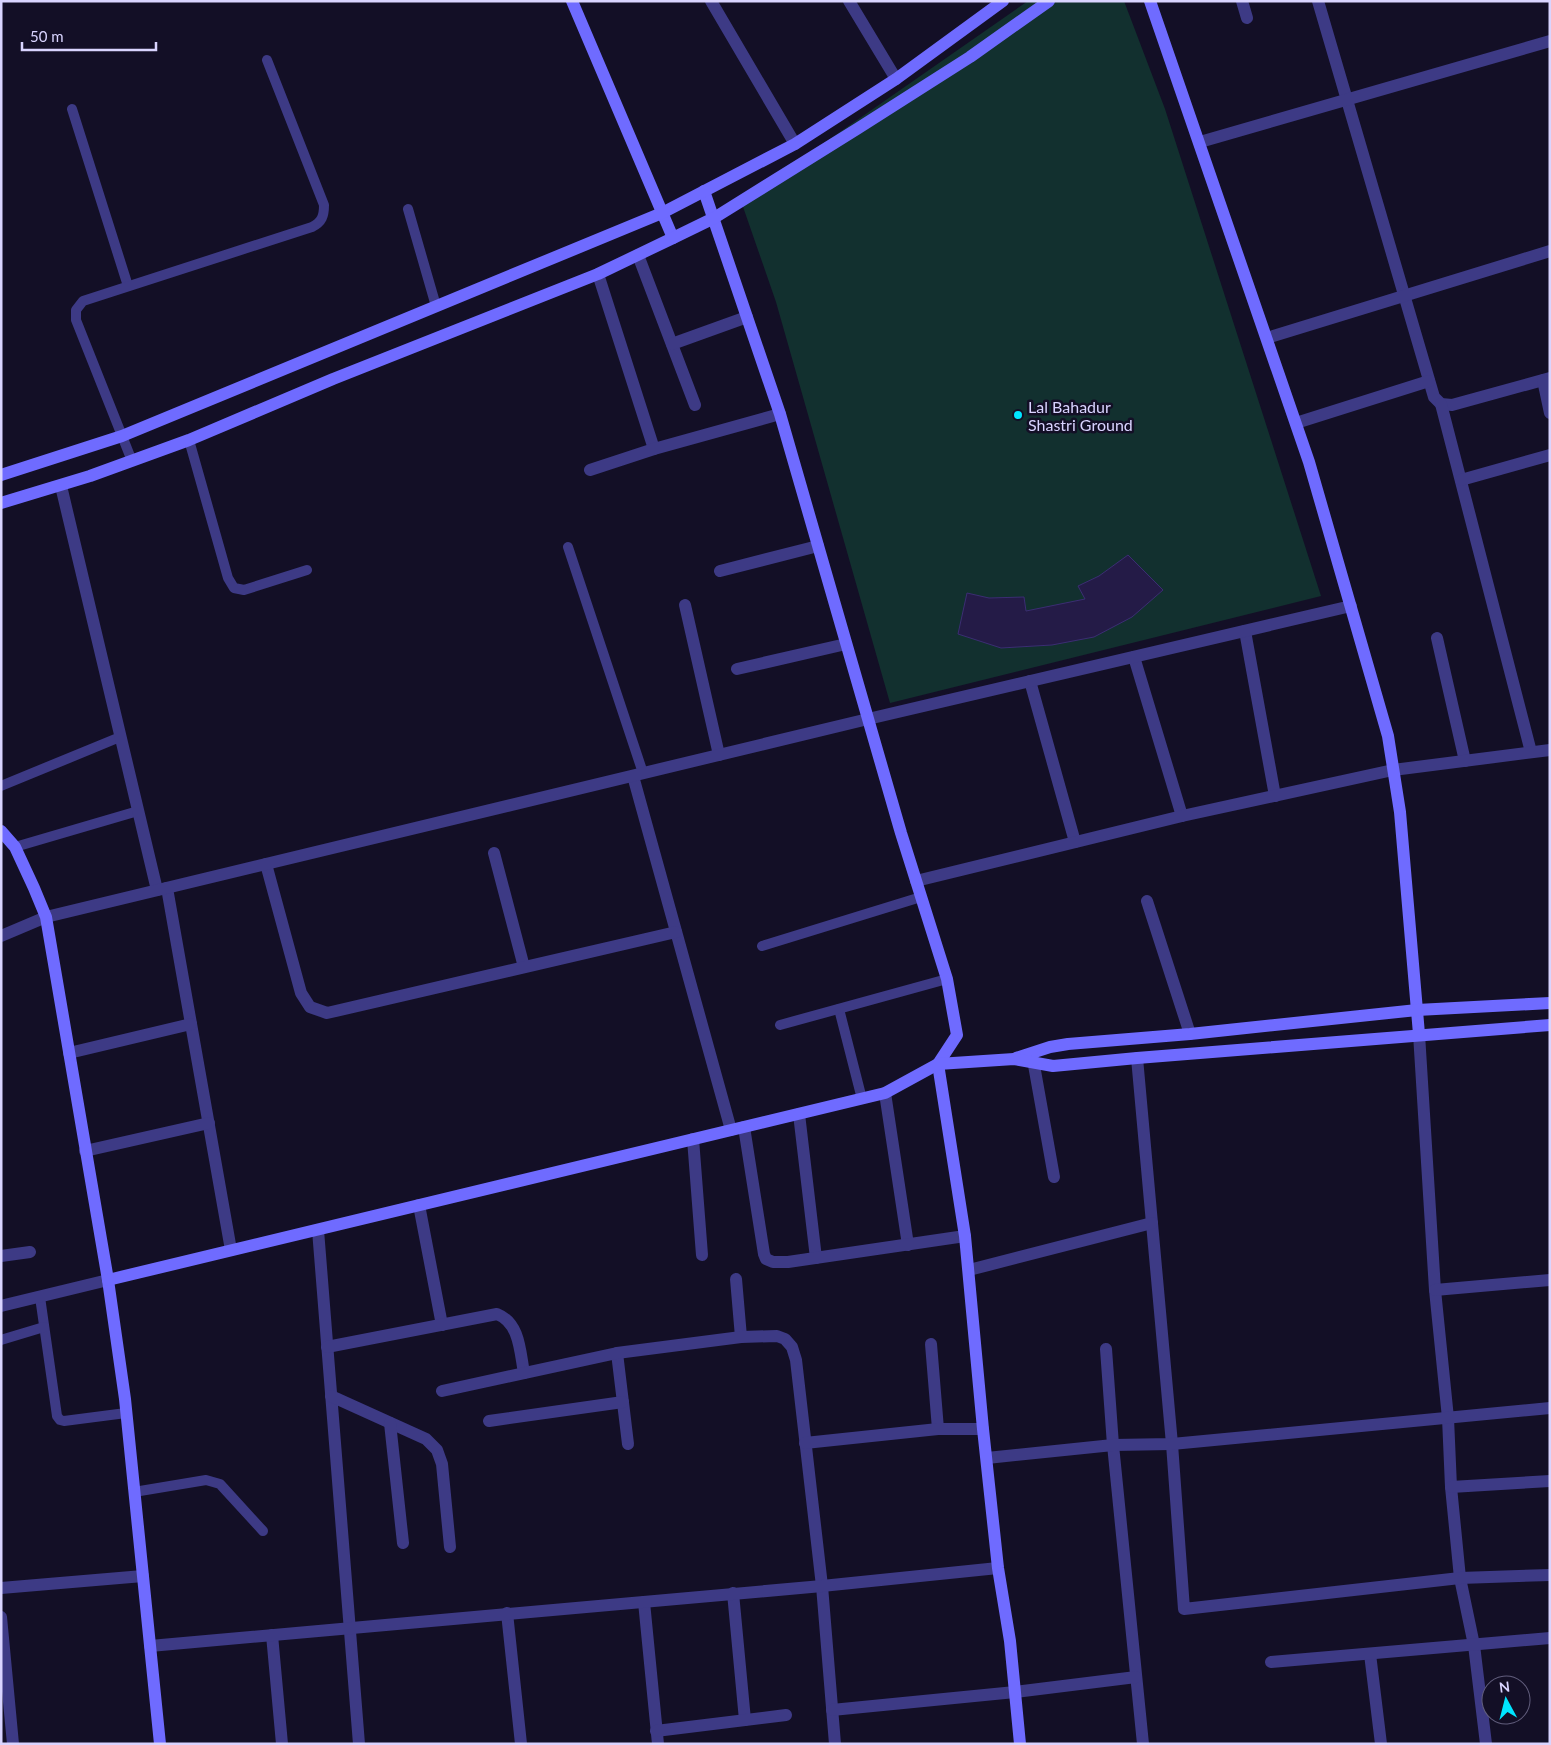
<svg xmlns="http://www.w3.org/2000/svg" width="1551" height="1745" font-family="Lato,sans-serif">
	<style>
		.green { fill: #12302f }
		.building { fill: #241b47; stroke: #3b2d73 }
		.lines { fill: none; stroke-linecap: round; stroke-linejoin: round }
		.lane { stroke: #3d3a85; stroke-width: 10 }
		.street { stroke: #3d3a85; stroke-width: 12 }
		.secondary { stroke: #6f6bff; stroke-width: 12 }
		.poi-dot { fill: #00e5ff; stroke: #130f26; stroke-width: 2 }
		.labels { text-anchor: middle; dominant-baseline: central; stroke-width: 5; stroke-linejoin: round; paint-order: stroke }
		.poi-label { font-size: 16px; fill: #d9d4ff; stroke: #130f26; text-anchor: start }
	</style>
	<rect width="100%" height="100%" fill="#130f26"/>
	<!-- green -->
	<path class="green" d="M1028 1H1124L1165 109 1321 596 890 703 776 302 741 201Z"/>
	<!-- building -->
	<path class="building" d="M1128 555 1163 590 1132 617 1094 637 1052 645 1001 648 958 634 967 593 989 598 1024 597 1026 611 1085 599 1078 586 1099 576Z"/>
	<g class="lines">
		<!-- lane -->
		<g class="lane">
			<path d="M72 109 128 286"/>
			<path d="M408 209 436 306"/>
			<path d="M189 440 228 578 234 588 244 590 307 570"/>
			<path d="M132 461 76 320V310L83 301 312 227C322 222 324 216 324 205L267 60"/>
			<path d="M568 547 643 773"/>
			<path d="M1 786 120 737"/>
			<path d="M15 847 138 811"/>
			<path d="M762 946 921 897"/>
			<path d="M839 1009 862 1099"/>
			<path d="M780 1025 947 979"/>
			<path d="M40 1297 57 1416 60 1420 64 1421 126 1413"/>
			<path d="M1 1340 44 1327"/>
			<path d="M134 1492 206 1480 220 1484 263 1531"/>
		</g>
		<!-- street -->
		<g class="street">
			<path d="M711 1 795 144"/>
			<path d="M849 1 896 79"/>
			<path d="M1242 1 1247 18"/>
			<path d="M1318 1 1434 397 1441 404 1452 405 1550 378"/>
			<path d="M1200 142 1550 41"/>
			<path d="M638 255 695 405"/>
			<path d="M598 274 654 449"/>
			<path d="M1267 338 1550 251"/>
			<path d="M672 344 747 317"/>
			<path d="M1543 380 1550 413"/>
			<path d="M1441 404 1531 752"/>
			<path d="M1296 423 1429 381"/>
			<path d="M590 470 654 449 780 414"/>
			<path d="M1461 480 1550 455"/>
			<path d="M61 486 157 890"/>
			<path d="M720 571 818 546"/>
			<path d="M685 605 719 755"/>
			<path d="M1245 631 1275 796"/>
			<path d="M1437 638 1465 761"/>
			<path d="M1134 657 1182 816"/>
			<path d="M737 669 846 644"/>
			<path d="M1030 681 1075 842"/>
			<path d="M633 776 731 1130"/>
			<path d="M494 853 524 967"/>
			<path d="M266 864 301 993 310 1007 327 1013 676 932"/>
			<path d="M916 881 1182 816 1393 770 1550 750"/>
			<path d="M167 888 231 1250"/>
			<path d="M1147 901 1190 1034"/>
			<path d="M1 936 46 917 868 719 1351 606"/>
			<path d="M1419 1034 1435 1290 1448 1418 1451 1487 1460 1578 1474 1645 1486 1744"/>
			<path d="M69 1053 191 1024"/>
			<path d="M1032 1054 1054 1177"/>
			<path d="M1137 1058 1172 1444 1184 1609 1460 1578 1550 1575"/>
			<path d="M885 1093 908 1245"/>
			<path d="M799 1114 816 1258"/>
			<path d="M744 1127 764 1254 766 1259 773 1262H788L965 1236"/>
			<path d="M693 1139 702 1255"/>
			<path d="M85 1151 209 1123"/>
			<path d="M419 1205 442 1325"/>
			<path d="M318 1230 359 1744"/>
			<path d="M1 1256 30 1252"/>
			<path d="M969 1270 1152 1223"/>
			<path d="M736 1279 741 1337"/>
			<path d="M1435 1290 1550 1280"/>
			<path d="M1 1306 108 1280"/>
			<path d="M931 1344 938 1429"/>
			<path d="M327 1347 497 1314C520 1323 520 1352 524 1373"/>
			<path d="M1106 1349 1113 1445 1143 1744"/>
			<path d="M617 1353 628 1444"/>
			<path d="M442 1391 617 1353 741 1337 777 1336 785 1339 792 1347 796 1360 822 1586 835 1744"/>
			<path d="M331 1396 426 1439 437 1450 442 1464 450 1547"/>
			<path d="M489 1421 623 1402"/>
			<path d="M390 1423 403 1543"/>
			<path d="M805 1443 938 1429H983"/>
			<path d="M987 1458 1113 1445 1172 1444 1550 1408"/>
			<path d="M1451 1487 1550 1481"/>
			<path d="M1 1588 143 1576"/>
			<path d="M733 1593 745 1720"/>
			<path d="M644 1602 658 1744"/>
			<path d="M507 1613 521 1744"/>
			<path d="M1 1617 13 1744"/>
			<path d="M272 1635 282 1744"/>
			<path d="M150 1646 822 1586 998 1568"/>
			<path d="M1370 1654 1381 1744"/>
			<path d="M1271 1662 1550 1638"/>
			<path d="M832 1710 1015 1692 1136 1677"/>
			<path d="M656 1731 786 1715"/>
		</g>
		<!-- secondary -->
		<g class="secondary">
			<path d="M572 1 673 238"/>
			<path d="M1150 1 1309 462 1388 736 1400 812 1419 1034"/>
			<path d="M704 191 780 414 901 833 947 979 957 1035 938 1064 965 1236 983 1429 998 1568 1010 1641 1020 1744"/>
			<path d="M1 475 122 436 662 213 795 144 896 79 1003 1"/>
			<path d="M1 503 90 476 189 440 333 379 598 274 673 238 714 218 857 129 970 57 1049 1"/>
			<path d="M1 831 15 847 34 888 46 917 108 1280 125 1399 160 1744"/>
			<path d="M1016 1058 1050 1047 1068 1044 1190 1034 1417 1010 1550 1003"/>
			<path d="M108 1280 885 1093 938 1064 1014 1059 1053 1066 1137 1058 1550 1025"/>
		</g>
	</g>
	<!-- markers -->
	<circle class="poi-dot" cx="1018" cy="415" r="5"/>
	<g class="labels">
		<!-- poi labels -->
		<g class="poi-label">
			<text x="1028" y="406">Lal Bahadur<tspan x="1028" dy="18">Shastri Ground</tspan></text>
		</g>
	</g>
	<!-- border -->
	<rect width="1551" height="1745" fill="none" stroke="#d9d4ff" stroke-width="5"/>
	<!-- north arrow -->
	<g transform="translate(1506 1700) rotate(353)"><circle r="24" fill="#130f26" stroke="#625e7d"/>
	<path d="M0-4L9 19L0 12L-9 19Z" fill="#00e5ff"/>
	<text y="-8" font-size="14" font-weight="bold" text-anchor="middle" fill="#d9d4ff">N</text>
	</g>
	<!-- scale -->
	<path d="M22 42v8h134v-8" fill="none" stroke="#d9d4ff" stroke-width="2.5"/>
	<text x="30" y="42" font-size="15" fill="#d9d4ff" stroke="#130f26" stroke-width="4" paint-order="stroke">50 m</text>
</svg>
